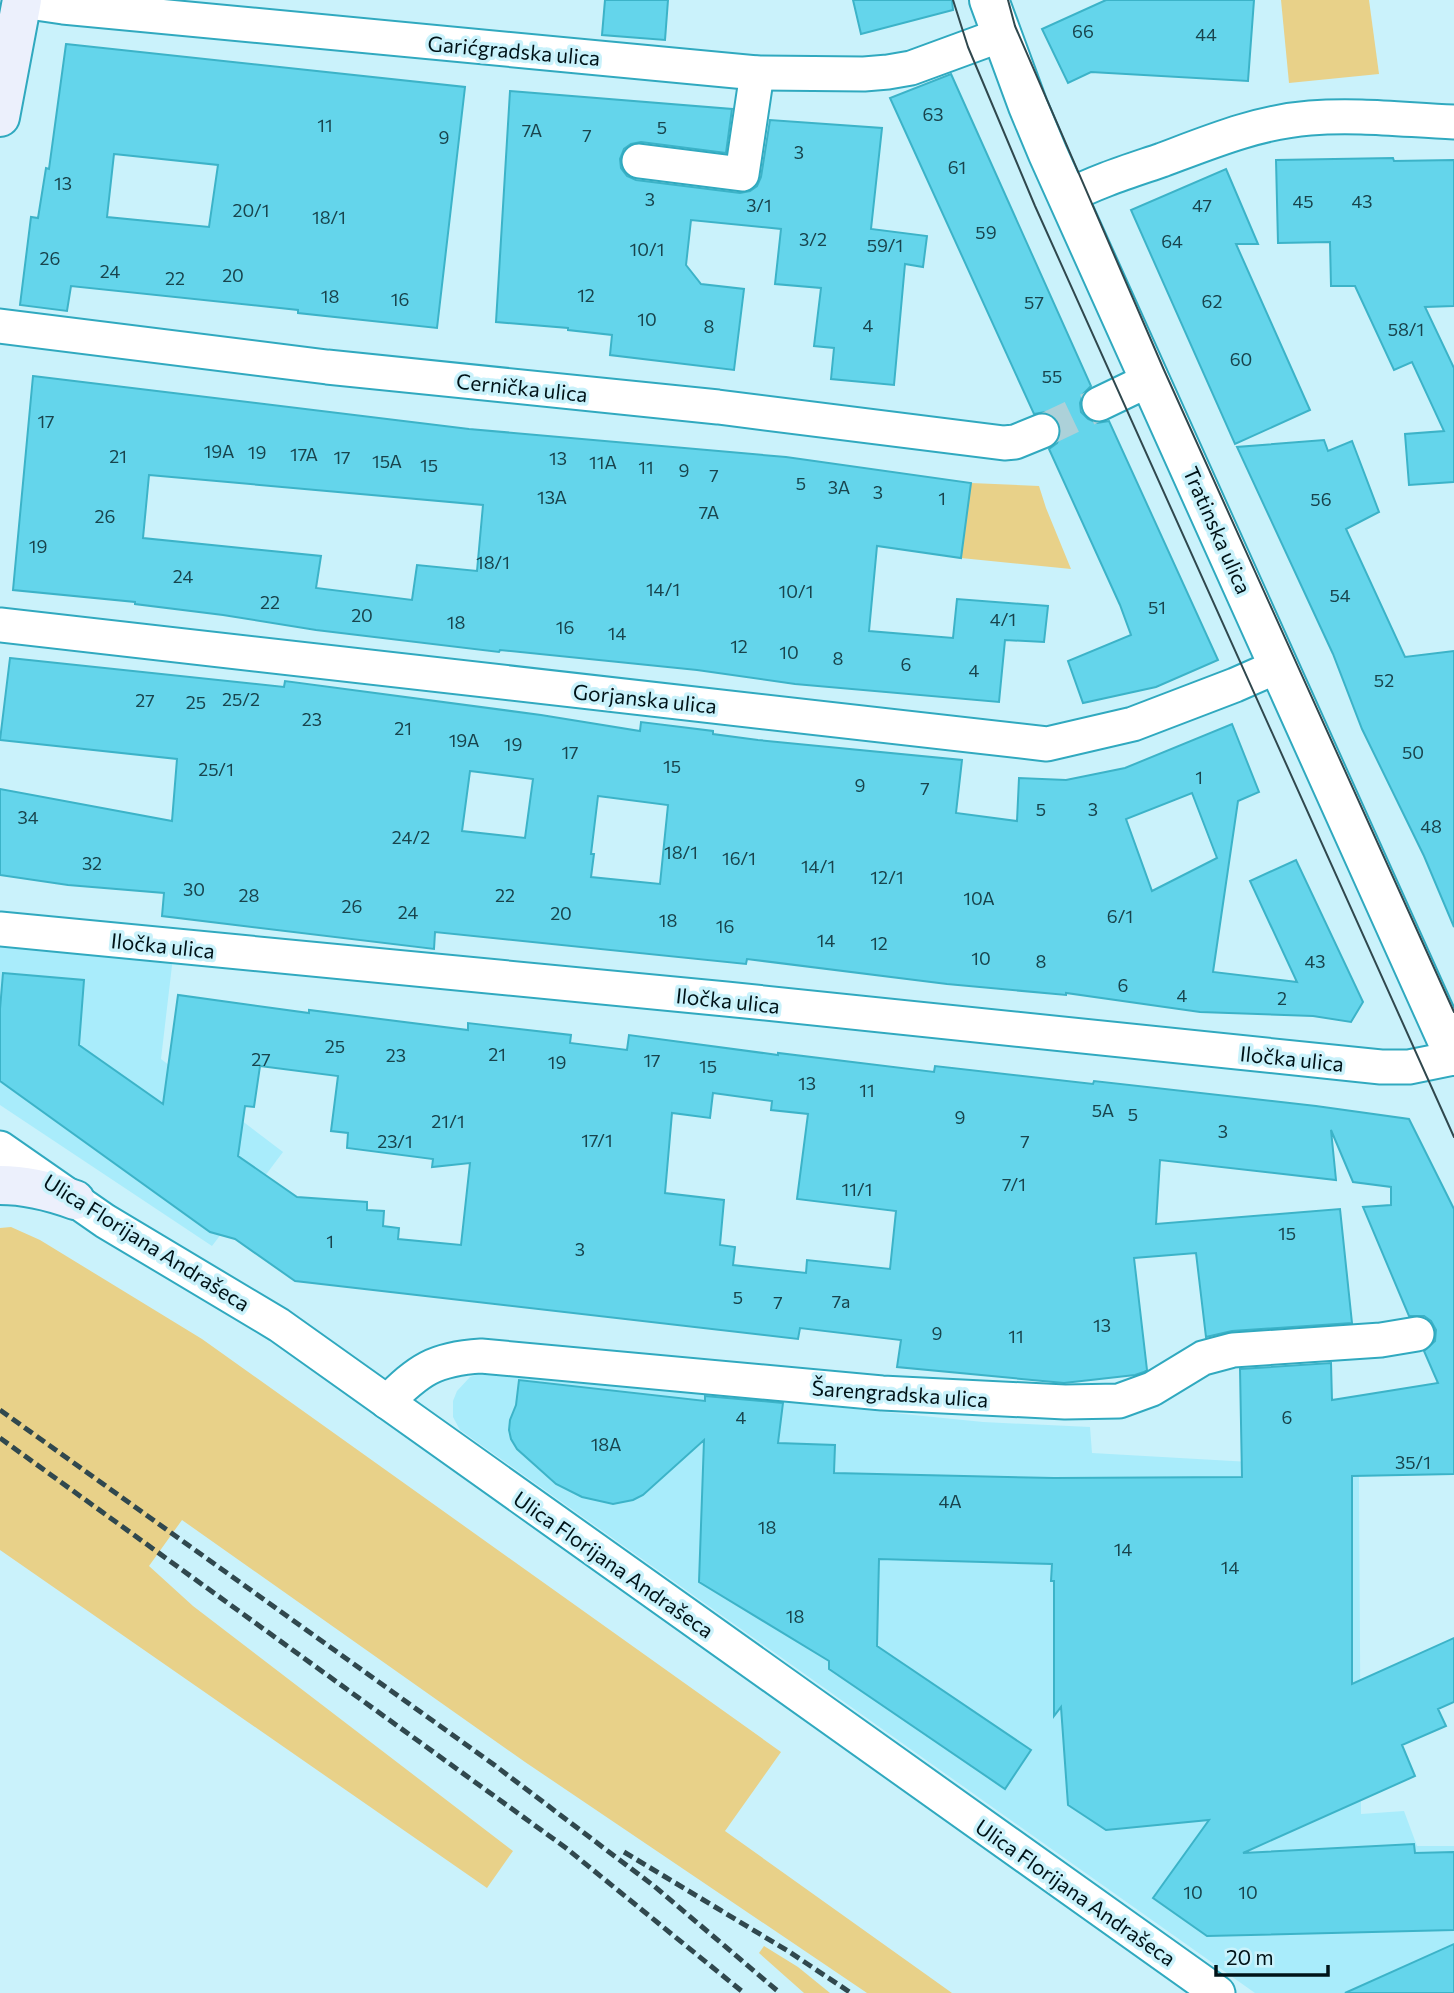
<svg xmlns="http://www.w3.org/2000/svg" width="1454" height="1993" font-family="Commissioner,sans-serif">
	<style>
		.built { fill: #a9ecfb }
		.green { fill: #e8d189 }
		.building { fill: #64d5eb; stroke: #3cb3c8; stroke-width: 2; fill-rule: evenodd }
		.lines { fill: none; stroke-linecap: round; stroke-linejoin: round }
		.minor-tunnel { stroke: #acd1d9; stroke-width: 33; stroke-dasharray: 33 17; stroke-linecap: butt }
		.minor-casing { stroke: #30a9bf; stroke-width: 37 }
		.tertiary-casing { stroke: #30a9bf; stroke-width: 42 }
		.secondary-casing { stroke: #30a9bf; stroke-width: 42 }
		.minor { stroke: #fff; stroke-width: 33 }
		.tertiary { stroke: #fff; stroke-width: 38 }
		.secondary { stroke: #ecf0fc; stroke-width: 38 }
		.tram { stroke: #30484e; stroke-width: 2 }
		.rail { stroke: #30484e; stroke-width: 5; stroke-dasharray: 10 5; stroke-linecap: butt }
		.labels { text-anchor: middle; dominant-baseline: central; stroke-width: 7; stroke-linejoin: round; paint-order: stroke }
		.number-label { font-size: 18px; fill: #19444d }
		.street-label { font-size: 21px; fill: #001318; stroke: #caf2fb }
	</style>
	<rect width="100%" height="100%" fill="#caf2fb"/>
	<!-- built -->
	<g class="built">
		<path d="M0 940 173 957 161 1059 283 1152 212 1246 0 1105Z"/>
		<path d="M485 1372 983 1422 1090 1427 1092 1453 1357 1468 1359 1478 1361 1814 1404 1811 1417 1846H1454V1993H1255L460 1430 453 1417V1401L457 1391 470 1377Z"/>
	</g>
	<!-- green -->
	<g class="green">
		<path d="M1281 0H1369L1379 74 1289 83Z"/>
		<path d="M971 483 1039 486 1046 508 1071 569 961 558Z"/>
		<path d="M11 1227 40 1240 202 1339 781 1752 725 1831 952 1993H867L525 1762 182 1520 149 1566 193 1606 513 1851 487 1888 0 1550V1228Z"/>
		<path d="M764 1946 798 1967 830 1993H804L759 1953Z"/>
	</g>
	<!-- building -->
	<g class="building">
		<path d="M605 0H668L665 40 602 35Z"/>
		<path d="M853 0H952L953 10 861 34Z"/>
		<path d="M1106 0H1254L1248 81 1091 72 1068 83 1042 29Z"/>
		<path d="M66 44 465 87 437 328 298 313V310L71 286 67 311 20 305 31 217 38 218 46 168 49 169ZM114 154 218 165 209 227 107 217Z"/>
		<path d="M951 74 1091 386 1083 394 1080 403 1081 412 1088 419 1097 423 1109 421 1218 660 1156 687 1083 703 1068 661 1131 635 1120 605 1049 449 1057 443 1061 434 1059 423 1053 415 1045 412 1034 414 890 98Z"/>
		<path d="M510 91 732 109 726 153 641 142 631 144 624 149 620 159 621 168 627 176 636 180 740 193 750 191 757 186 761 177 770 120 882 128 871 229 927 236 923 267 905 264 894 385 831 379 834 348 814 346 821 288 775 284 781 229 691 220 686 265 701 284 744 289 734 370 610 355 612 335 568 330V328L496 322Z"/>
		<path d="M1393 158 1394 161 1454 160V306L1425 307 1454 368V482L1409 485 1405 434 1444 431 1412 362 1394 370 1355 286H1331L1330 242 1278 243 1276 160Z"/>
		<path d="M1226 169 1258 244H1236L1310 410 1235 444 1131 210Z"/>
		<path d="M33 376 469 429 786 457 971 483 961 558 877 546 869 631 953 638 957 599 1048 606 1044 642 1005 640 999 702 795 684 697 670 500 650 499 652 316 630 223 615 135 604V602L13 590ZM149 475 483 505 477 571 417 565 412 600 316 588 321 556 143 538Z"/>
		<path d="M1324 440 1328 451 1352 441 1379 512 1346 529 1405 657 1454 651V927L1424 856 1362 729 1333 654 1237 447Z"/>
		<path d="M10 658 284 687 285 681 541 715 640 731 641 722 713 731V734L758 740 962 760 956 813 1017 821 1019 778 1066 780 1125 768 1232 724 1259 792 1238 801 1213 972 1297 982 1250 881 1296 860 1363 1002 1351 1022 1313 1016 1200 1012 1066 993V995L947 984 747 959 746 964 435 932 434 949 162 916 164 893 68 885 0 875V789L172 821 177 759 0 740ZM470 771 533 779 525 838 462 831ZM1192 793 1217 858 1152 891 1126 819ZM598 796 668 805 660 884 591 877 594 854H591Z"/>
		<path d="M3 973 84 980 79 1045 163 1104 178 995 309 1013V1010L468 1030V1023L571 1035 570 1043 627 1050 629 1035 778 1055V1053L934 1072 935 1066 1093 1084 1094 1081 1316 1106 1409 1119 1454 1209V1474L1352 1476V1684L1454 1638V1702L1438 1709 1446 1726 1402 1745 1415 1776 1243 1853 1414 1844 1415 1853 1454 1852V1930L1207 1936 1153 1898 1209 1820 1106 1830 1068 1805 1061 1707 1054 1716V1581H1051L1052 1564 879 1559 877 1646 1031 1750 1005 1789 829 1669V1661L699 1582 704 1440 643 1495 633 1500 613 1504 582 1497 556 1484 517 1449 511 1439 509 1430 510 1420 516 1405 519 1380 705 1401V1396L783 1403 778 1443 835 1445 834 1473 1054 1478 1242 1477 1240 1369 1331 1363 1332 1400 1438 1383 1424 1351 1435 1341 1436 1330 1431 1321 1424 1316H1409L1363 1207 1391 1205V1187L1353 1182 1331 1130 1336 1180 1160 1160 1156 1224 1340 1209 1352 1323 1232 1331 1206 1337 1196 1253 1134 1258 1147 1370 1144 1372 1135 1375 1064 1383 897 1367 901 1340 800 1328 798 1339 295 1281 235 1239 210 1232 0 1081V1009ZM260 1066 338 1076 331 1131 348 1133 347 1148 433 1159 432 1167 470 1163 461 1245 398 1239 399 1228 383 1226 384 1211 367 1210V1202L297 1197 238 1156 245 1106 254 1107ZM713 1093 772 1101 771 1110 808 1114 797 1199 896 1211 890 1269 807 1260 806 1273 733 1265 735 1247 720 1245 724 1200 665 1193 672 1113 710 1118Z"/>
		<path d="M1454 1944V1993H1345Z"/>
	</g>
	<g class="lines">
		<!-- minor-tunnel -->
		<path class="minor-tunnel" d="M1042 431 1099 404"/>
		<!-- minor casing -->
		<g class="minor-casing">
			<g id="minor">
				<path d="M22 1 63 7 757 73 864 74 888 72 911 68 1001 35"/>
				<path d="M639 161 742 174 757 73"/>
				<path d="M1067 197C1097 181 1130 171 1162 160 1210 142 1258 122 1310 118 1358 114 1406 120 1454 122"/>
				<path d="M0 326 327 367 718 407 1004 443 1015 442 1042 431"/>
				<path d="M1099 404 1151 379"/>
				<path d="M0 625 1047 744 1133 724 1235 685 1278 666"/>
				<path d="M0 929 726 999 1381 1067H1409L1454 1058"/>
				<path d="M0 1148 105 1221 279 1325 1218 1993"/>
				<path d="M387 1402C419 1370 434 1359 481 1356L882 1393 1065 1402 1119 1401 1152 1389 1203 1358 1233 1350 1381 1340 1417 1334"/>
			</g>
		</g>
		<!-- tertiary casing -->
		<g class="tertiary-casing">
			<path id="tertiary" d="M989 0 1028 106 1048 154 1454 1056"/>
		</g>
		<!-- secondary casing -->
		<g class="secondary-casing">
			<g id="secondary">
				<path d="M0 117 22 0"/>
				<path d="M0 1185C26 1185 50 1191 75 1200"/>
			</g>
		</g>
		<!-- minor -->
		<use href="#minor" class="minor"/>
		<!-- tertiary -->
		<use href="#tertiary" class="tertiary"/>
		<!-- secondary -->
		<use href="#secondary" class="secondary"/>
		<!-- tram -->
		<g class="tram">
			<path d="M953 0 968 47 1035 206 1454 1137"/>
			<path d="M1008 0 1015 26 1164 370 1454 1012"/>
		</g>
		<!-- rail -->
		<g class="rail">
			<path d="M0 1410 493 1764 654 1886 780 1993"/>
			<path d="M0 1438 566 1848 744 1993"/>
			<path d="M624 1852 788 1951 851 1993"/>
		</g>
	</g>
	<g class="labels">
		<!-- number labels -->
		<g class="number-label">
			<text x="1083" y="31">66</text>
			<text x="1206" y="34">44</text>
			<text x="933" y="114">63</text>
			<text x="325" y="125">11</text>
			<text x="662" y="127">5</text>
			<text x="532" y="130">7A</text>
			<text x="587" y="135">7</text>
			<text x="444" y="137">9</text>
			<text x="799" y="152">3</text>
			<text x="957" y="167">61</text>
			<text x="63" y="183">13</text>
			<text x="650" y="199">3</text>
			<text x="1303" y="201">45</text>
			<text x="1362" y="201">43</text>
			<text x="759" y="205">3/1</text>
			<text x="1202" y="205">47</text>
			<text x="251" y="210">20/1</text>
			<text x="329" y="217">18/1</text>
			<text x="986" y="232">59</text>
			<text x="813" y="239">3/2</text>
			<text x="1172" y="241">64</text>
			<text x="885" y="245">59/1</text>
			<text x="647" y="249">10/1</text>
			<text x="50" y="258">26</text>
			<text x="110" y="271">24</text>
			<text x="233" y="275">20</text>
			<text x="175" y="278">22</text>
			<text x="586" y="295">12</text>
			<text x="330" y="296">18</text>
			<text x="400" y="299">16</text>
			<text x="1212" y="301">62</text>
			<text x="1034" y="302">57</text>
			<text x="647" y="319">10</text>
			<text x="868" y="325">4</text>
			<text x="709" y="326">8</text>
			<text x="1406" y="329">58/1</text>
			<text x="1241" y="359">60</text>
			<text x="1052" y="376">55</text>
			<text x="46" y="421">17</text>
			<text x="219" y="451">19A</text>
			<text x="257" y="452">19</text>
			<text x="304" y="454">17A</text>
			<text x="118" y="456">21</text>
			<text x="342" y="457">17</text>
			<text x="558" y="458">13</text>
			<text x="387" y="461">15A</text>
			<text x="603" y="462">11A</text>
			<text x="429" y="465">15</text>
			<text x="646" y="467">11</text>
			<text x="684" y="470">9</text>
			<text x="714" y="475">7</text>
			<text x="801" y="483">5</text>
			<text x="839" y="487">3A</text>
			<text x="878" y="492">3</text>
			<text x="552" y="497">13A</text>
			<text x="942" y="498">1</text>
			<text x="1321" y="499">56</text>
			<text x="709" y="512">7A</text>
			<text x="105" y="516">26</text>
			<text x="38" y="546">19</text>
			<text x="493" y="562">18/1</text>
			<text x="183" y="576">24</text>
			<text x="663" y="589">14/1</text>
			<text x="796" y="591">10/1</text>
			<text x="1340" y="595">54</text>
			<text x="270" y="602">22</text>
			<text x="1157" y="607">51</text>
			<text x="362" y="615">20</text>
			<text x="1003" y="619">4/1</text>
			<text x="456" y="622">18</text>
			<text x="565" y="627">16</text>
			<text x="617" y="633">14</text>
			<text x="739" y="646">12</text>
			<text x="789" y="652">10</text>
			<text x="838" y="658">8</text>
			<text x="906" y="664">6</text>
			<text x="974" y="670">4</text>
			<text x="1384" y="680">52</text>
			<text x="241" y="699">25/2</text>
			<text x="145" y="700">27</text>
			<text x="196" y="702">25</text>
			<text x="312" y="719">23</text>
			<text x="403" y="728">21</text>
			<text x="464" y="740">19A</text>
			<text x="513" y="744">19</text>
			<text x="570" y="752">17</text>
			<text x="1413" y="752">50</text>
			<text x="672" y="766">15</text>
			<text x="216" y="769">25/1</text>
			<text x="1199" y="777">1</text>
			<text x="860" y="785">9</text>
			<text x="925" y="788">7</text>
			<text x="1041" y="809">5</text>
			<text x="1093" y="809">3</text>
			<text x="28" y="817">34</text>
			<text x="1431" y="826">48</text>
			<text x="411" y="837">24/2</text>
			<text x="681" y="852">18/1</text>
			<text x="739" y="858">16/1</text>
			<text x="92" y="863">32</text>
			<text x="818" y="866">14/1</text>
			<text x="887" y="877">12/1</text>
			<text x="194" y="889">30</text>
			<text x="249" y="895">28</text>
			<text x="505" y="895">22</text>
			<text x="979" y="898">10A</text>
			<text x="352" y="906">26</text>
			<text x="408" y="912">24</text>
			<text x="561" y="913">20</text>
			<text x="1120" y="916">6/1</text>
			<text x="668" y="920">18</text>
			<text x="725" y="926">16</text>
			<text x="826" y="940">14</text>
			<text x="879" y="943">12</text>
			<text x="981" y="958">10</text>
			<text x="1041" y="961">8</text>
			<text x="1315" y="961">43</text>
			<text x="1123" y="985">6</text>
			<text x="1182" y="995">4</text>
			<text x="1282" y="998">2</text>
			<text x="335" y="1046">25</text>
			<text x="497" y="1054">21</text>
			<text x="396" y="1055">23</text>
			<text x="261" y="1059">27</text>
			<text x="652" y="1060">17</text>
			<text x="557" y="1062">19</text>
			<text x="708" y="1066">15</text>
			<text x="807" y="1083">13</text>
			<text x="867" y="1090">11</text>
			<text x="1103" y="1110">5A</text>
			<text x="1133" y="1114">5</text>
			<text x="960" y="1117">9</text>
			<text x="448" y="1121">21/1</text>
			<text x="1223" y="1131">3</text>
			<text x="597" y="1140">17/1</text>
			<text x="395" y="1141">23/1</text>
			<text x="1025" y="1141">7</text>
			<text x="1014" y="1184">7/1</text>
			<text x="857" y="1189">11/1</text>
			<text x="1287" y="1233">15</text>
			<text x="330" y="1241">1</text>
			<text x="580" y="1249">3</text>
			<text x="738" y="1297">5</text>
			<text x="841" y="1301">7a</text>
			<text x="778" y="1302">7</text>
			<text x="1102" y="1325">13</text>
			<text x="937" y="1333">9</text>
			<text x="1016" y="1336">11</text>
			<text x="741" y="1417">4</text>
			<text x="1287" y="1417">6</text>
			<text x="606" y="1444">18A</text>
			<text x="1413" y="1462">35/1</text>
			<text x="950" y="1501">4A</text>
			<text x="767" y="1527">18</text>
			<text x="1123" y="1549">14</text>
			<text x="1230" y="1567">14</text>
			<text x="795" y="1616">18</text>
			<text x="1193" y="1892">10</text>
			<text x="1248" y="1892">10</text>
		</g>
		<!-- street labels -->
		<g class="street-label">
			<text transform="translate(514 50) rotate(5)">Garićgradska ulica</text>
			<text transform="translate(522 387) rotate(6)">Cernička ulica</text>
			<text transform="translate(1218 530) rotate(66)">Tratinska ulica</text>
			<text transform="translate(645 698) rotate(6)">Gorjanska ulica</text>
			<text transform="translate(163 945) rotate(6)">Iločka ulica</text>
			<text transform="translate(728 1000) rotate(6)">Iločka ulica</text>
			<text transform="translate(1292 1058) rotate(6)">Iločka ulica</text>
			<text transform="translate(147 1242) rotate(32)">Ulica Florijana Andrašeca</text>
			<text transform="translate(900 1393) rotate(4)">Šarengradska ulica</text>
			<text transform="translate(614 1564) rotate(35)">Ulica Florijana Andrašeca</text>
			<text transform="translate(1076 1892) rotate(35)">Ulica Florijana Andrašeca</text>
		</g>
	</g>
	<!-- scale -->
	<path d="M1216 1965v10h112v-10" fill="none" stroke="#001318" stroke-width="3.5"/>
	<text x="1226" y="1965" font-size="21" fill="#001318" stroke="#caf2fb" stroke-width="5" paint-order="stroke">20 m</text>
</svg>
